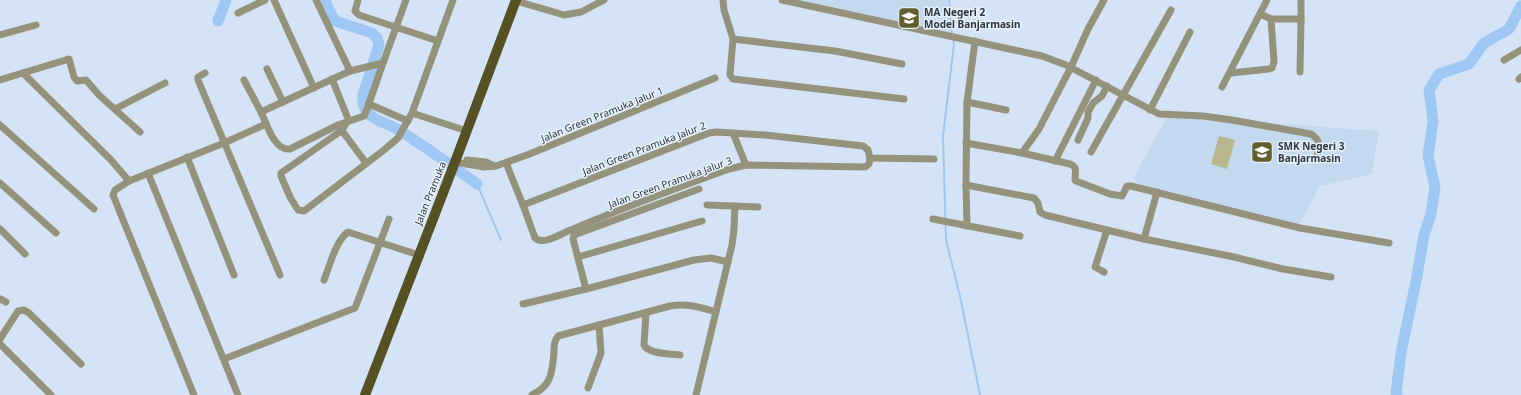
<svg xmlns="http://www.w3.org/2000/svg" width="1521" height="395" font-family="'Noto Sans',sans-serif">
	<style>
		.built { fill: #c3d9f0 }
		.green { fill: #b9b78e }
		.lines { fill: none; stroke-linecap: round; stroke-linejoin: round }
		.stream { stroke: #9ec7f4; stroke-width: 2 }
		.river { stroke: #9ec7f4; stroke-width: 11 }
		.minor { stroke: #94927a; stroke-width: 7 }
		.primary { stroke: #555123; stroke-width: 10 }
		.labels { text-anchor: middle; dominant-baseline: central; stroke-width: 3; stroke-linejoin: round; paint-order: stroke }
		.poi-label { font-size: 10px; font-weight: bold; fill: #2e353c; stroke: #e7f1fc; text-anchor: start }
		.street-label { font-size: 10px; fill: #2e353c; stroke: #e7f1fc }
	</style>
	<rect width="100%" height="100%" fill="#d4e4f6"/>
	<!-- built -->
	<g class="built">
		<path d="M791 0H947L950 36Z"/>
		<path d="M1174 116 1379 131 1372 174 1320 186 1299 225 1137 184 1134 177 1167 117Z"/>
	</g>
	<!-- green -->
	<path class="green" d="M1219 136 1235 140 1227 169 1211 164Z"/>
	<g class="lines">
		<!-- stream -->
		<g class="stream">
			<path d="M949 0 952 35"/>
			<path d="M953 39 954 44 943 136 946 240 960 296 980 395"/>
			<path d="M477 184 501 240"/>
		</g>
		<!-- river -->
		<g class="river">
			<path d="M326 0V4L335 21 372 33 377 38 379 45 363 95C363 100 362 106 366 110 373 121 387 123 397 129 425 146 451 165 477 184"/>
			<path d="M218 21 226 0"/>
			<path d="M1397 395 1396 393 1401 353 1417 276 1424 235 1431 214 1435 187 1428 156 1433 121 1429 90 1439 74 1469 64 1484 43 1509 29 1521 6"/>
		</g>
		<!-- minor -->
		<g class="minor">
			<path d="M274 0 314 88"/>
			<path d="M316 0 350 71"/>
			<path d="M358 0 355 11 359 15 438 41"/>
			<path d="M723 0 724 10 733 39 730 75 733 79 904 99"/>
			<path d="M782 0 1042 56 1066 65 1159 114 1203 116 1232 120 1311 134C1321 140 1319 146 1317 156"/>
			<path d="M516 1 564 15 581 12 604 0"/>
			<path d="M238 13 265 0"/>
			<path d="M1271 19H1301L1300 72"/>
			<path d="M1301 19V0"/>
			<path d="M0 35 36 25"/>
			<path d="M733 39 835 51 902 64"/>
			<path d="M1504 60 1521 50"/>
			<path d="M383 63 367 109 364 116 338 125 290 149C274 151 267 124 261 112L350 71Z"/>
			<path d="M383 63 406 0"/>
			<path d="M267 69 283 102"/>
			<path d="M23 73 111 160 129 181"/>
			<path d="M205 73 198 77V80L280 275"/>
			<path d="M1231 73 1269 69 1272 68 1274 62 1271 19 1260 14"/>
			<path d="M332 79 349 121"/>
			<path d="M1519 79 1521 77"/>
			<path d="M0 80 69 59 74 77 77 81 86 80 99 95 140 132"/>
			<path d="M244 80 261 112"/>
			<path d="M1222 87 1267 0"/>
			<path d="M967 102 1006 110"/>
			<path d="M369 104 408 121"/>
			<path d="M115 109 165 83"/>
			<path d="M1150 110 1190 32"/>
			<path d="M412 113 467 131"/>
			<path d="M347 122 341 131 281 173V176L290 197 298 210 304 211 384 150 398 138 412 113 453 0"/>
			<path d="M0 125 94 209"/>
			<path d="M340 128 366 163"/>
			<path d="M733 133 746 165"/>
			<path d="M1078 140 1088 118V112L1093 103 1102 96 1107 86"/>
			<path d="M966 143 1022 153 1070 164C1078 167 1075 172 1075 180L1076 181 1110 194 1122 196 1127 186H1131L1300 228 1389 243"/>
			<path d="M1091 152 1171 10"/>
			<path d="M1022 153 1039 129 1071 67 1088 29 1104 0"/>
			<path d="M187 157 234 275"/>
			<path d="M467 160 486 162 494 166"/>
			<path d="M1055 161 1096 80"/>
			<path d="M455 162 484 167 496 166 527 155 715 78"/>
			<path d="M506 163 523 205 709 133 716 132 765 135 863 146 868 150 870 158 934 159"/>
			<path d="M148 173 238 395"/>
			<path d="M0 183 56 233"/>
			<path d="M966 185 1034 198 1038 203 1040 212 1045 215 1144 239 1234 257 1283 269 1331 277"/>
			<path d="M523 205 535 238C543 245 557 236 566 232 619 209 674 189 729 169L746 165 865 167 869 164 870 158"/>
			<path d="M707 205 758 207"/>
			<path d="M933 219 1020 236"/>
			<path d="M967 226 966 185 967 102 975 41"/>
			<path d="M0 229 25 254"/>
			<path d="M1144 239 1157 192"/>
			<path d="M578 257 702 221"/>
			<path d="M1104 272 1095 267 1107 230"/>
			<path d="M324 280C329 268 336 240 348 232L419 255"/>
			<path d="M586 289 573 239 574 235 699 189"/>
			<path d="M0 299 6 302"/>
			<path d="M523 304 586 289 694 260 711 258 728 262"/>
			<path d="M646 313 644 345C648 354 671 354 680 355"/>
			<path d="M0 339 18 311 24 310 29 313 81 364"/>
			<path d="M0 344 51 395"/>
			<path d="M224 359 355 308 389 219"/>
			<path d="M588 388 601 353 599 325"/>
			<path d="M194 395 113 195 115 190 129 181 224 143 266 124"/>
			<path d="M532 395C552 385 552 373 554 352 554 346 554 341 558 336L670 306C686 303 700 307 716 312"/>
			<path d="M696 395 732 245 734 229 735 206"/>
		</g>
		<!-- primary -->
		<path class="primary" d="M365 395 455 162 516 0"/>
	</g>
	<!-- icons -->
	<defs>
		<g id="school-square" transform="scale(1.15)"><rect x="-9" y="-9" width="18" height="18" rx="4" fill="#625e2b" stroke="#e7f1fc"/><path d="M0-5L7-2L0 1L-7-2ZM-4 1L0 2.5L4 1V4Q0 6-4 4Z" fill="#fff"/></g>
	</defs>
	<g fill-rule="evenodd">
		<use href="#school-square" x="909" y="18"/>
		<use href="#school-square" x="1262" y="152"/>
	</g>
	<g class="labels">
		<!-- poi labels -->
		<g class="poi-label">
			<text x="924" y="12">MA Negeri 2<tspan x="924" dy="12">Model Banjarmasin</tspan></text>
			<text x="1278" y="146">SMK Negeri 3<tspan x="1278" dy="12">Banjarmasin</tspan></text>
		</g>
		<!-- street labels -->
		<g class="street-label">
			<text transform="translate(602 114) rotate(-22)">Jalan Green Pramuka Jalur 1</text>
			<text transform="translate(644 148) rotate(-21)">Jalan Green Pramuka Jalur 2</text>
			<text transform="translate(670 182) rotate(-20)">Jalan Green Pramuka Jalur 3</text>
			<text transform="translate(430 193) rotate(-68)">Jalan Pramuka</text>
		</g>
	</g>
</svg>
